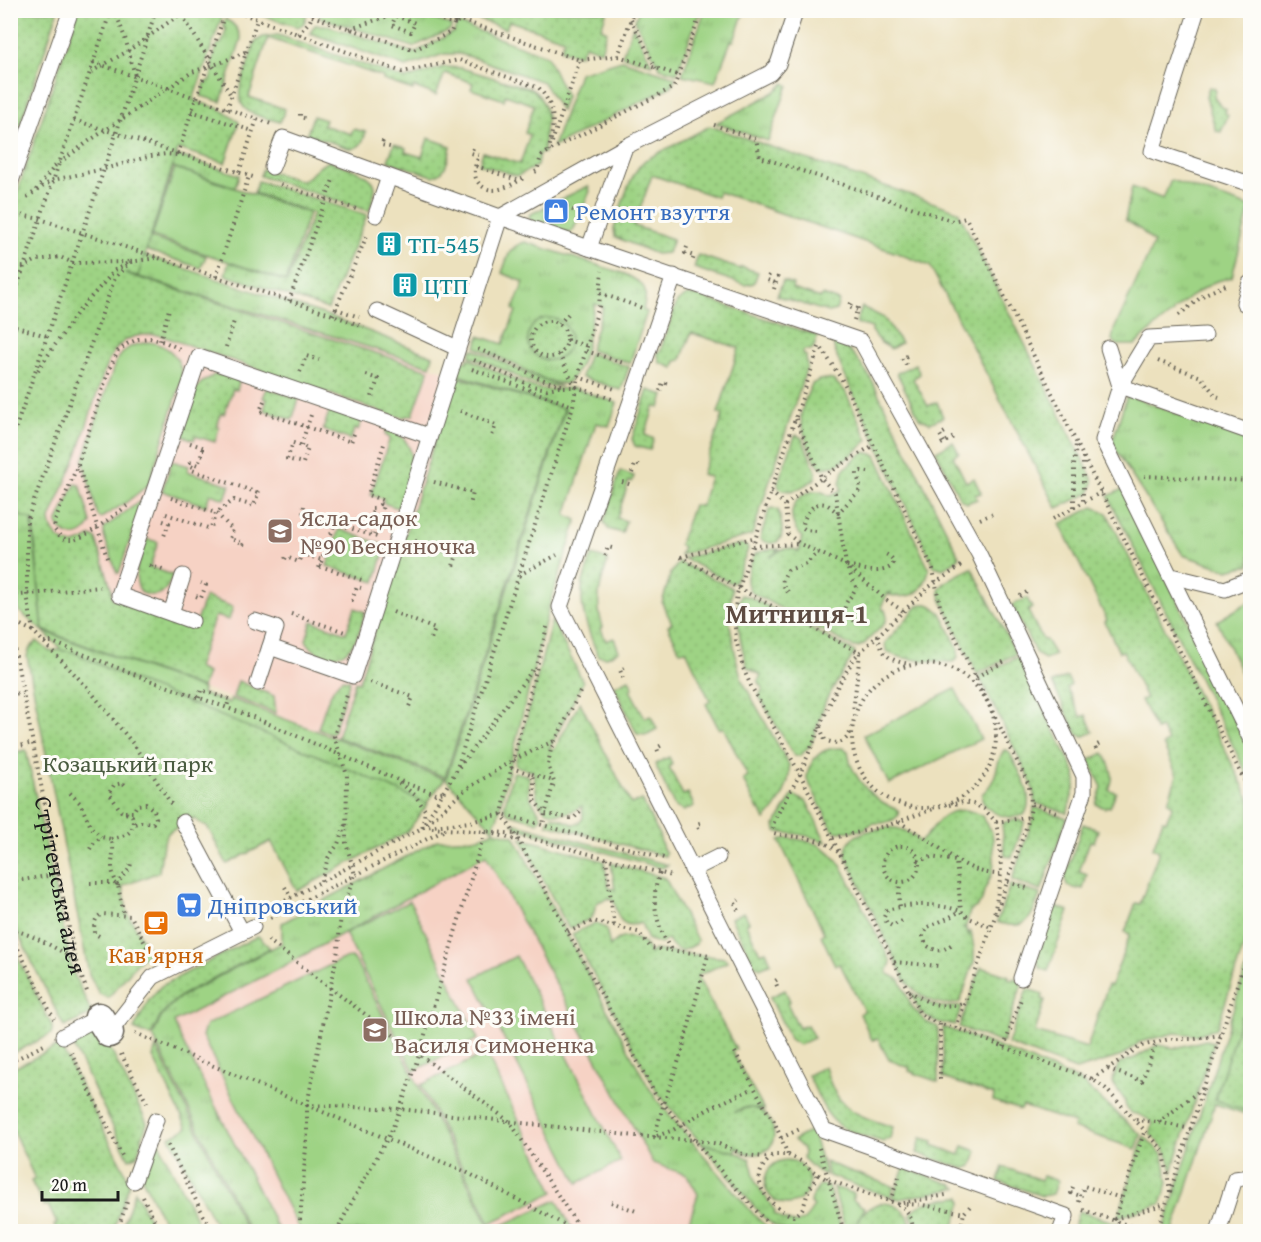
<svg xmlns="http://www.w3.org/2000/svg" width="1261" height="1242" font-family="'Gentium Book Plus',serif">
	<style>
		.built { fill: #f6d2c4 }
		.grass { fill: url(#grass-tufts); stroke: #5d7850; stroke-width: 1.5 }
		.park { fill: url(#park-dots); stroke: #5d7850; stroke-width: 1.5 }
		.pitch { fill: #9ed384; stroke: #5d7850; stroke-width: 1.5 }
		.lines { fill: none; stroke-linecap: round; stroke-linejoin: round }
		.lane-casing { stroke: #656155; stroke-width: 17 }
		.street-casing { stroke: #656155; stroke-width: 31 }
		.path { stroke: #656155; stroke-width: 4; stroke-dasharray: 1.5 4.5; stroke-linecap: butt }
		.lane { stroke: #fff; stroke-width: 15 }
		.street { stroke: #fff; stroke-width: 28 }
		.labels { text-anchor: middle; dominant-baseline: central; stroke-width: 6; stroke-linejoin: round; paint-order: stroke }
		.shop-label { font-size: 24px; fill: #366cbe; stroke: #fdfcf7; text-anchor: start }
		.culture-label { font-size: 24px; fill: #0d838f; stroke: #fdfcf7; text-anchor: start }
		.education-label { font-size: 24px; fill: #785e54; stroke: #fdfcf7; text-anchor: start }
		.park-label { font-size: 24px; fill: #4a5c40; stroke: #fdfcf7 }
		.street-label { font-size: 24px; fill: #1c1c1c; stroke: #fdfcf7 }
		.food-label { font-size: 24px; fill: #c56008; stroke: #fdfcf7 }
		.quarter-label { font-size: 27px; font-weight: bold; fill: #5d4b41; stroke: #fdfcf7 }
	</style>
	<defs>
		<pattern id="grass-tufts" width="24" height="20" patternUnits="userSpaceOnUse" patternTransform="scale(1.5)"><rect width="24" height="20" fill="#9ed384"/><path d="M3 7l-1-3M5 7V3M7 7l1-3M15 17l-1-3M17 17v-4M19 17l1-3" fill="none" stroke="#88b571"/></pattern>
		<pattern id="park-dots" width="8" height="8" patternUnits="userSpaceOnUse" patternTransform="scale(1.5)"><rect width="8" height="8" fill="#9ed384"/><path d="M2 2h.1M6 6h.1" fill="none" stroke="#88b571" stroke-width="1.8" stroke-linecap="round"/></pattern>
	</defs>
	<rect width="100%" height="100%" fill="#fdfcf7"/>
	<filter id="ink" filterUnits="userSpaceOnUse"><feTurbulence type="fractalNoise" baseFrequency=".0167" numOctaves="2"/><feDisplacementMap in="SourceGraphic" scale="12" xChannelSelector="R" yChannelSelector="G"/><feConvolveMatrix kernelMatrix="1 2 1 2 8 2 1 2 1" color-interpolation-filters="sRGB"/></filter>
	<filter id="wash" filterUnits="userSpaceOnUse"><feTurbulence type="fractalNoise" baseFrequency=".008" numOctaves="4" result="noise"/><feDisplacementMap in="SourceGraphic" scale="24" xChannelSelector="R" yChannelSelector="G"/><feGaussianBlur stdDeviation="1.35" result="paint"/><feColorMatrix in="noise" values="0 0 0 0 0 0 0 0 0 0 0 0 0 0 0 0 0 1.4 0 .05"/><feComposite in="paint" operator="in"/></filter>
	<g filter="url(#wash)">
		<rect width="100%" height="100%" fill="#ece1be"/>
		<!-- built -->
		<g class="built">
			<path d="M124 272 205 296 565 409 543 481 446 778 236 700 43 630 33 520Z"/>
			<path d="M479 838 498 843 661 1151 696 1164 726 1231H248L152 1036 163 1012 170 1004 182 996Z"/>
		</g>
		<!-- grass -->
		<g class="grass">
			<path d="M705 10 745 11 741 20 734 41H731L715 82 682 75Z"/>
			<path d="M320 11H406L452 25 450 30 413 47 319 17Z"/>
			<path d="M638 11H700L677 73 660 68 635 21Z"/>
			<path d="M225 19C234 23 239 29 241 39L221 102 201 96 205 83 210 80 214 67 212 63 217 45 222 43 226 30 223 25Z"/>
			<path d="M457 23 547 56 566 96 561 111 543 82 471 57 459 54H444L406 67 310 33 315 25H325L414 53 454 32Z"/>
			<path d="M633 26 652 64 622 56Z"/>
			<path d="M622 60 675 77 672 86 553 147 579 73Z"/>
			<path d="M785 83 789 86 787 88 768 141 716 123 773 93Z"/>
			<path d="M121 137 239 175 235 187 173 167 151 238 206 256 201 268 90 232Z"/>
			<path d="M1171 180 1250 207 1232 277 1214 282 1190 297 1173 311V313L1155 327 1135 345H1118L1112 340 1114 330 1154 243 1141 230 1125 220 1132 187 1163 199Z"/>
			<path d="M588 186 590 191 573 231 565 234 531 222 529 215Z"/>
			<path d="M87 236 332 317 433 356 430 366 123 272 32 521 43 631 203 689 202 694 229 703 231 699 445 779 406 830 272 841 228 863 221 843 139 740 59 650 60 648 43 631 19 611 11 567 10 465Z"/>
			<path d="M525 242 625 274C645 284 649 288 643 310L647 312 630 363 590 350 603 307 595 304C587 330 589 365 566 384 545 382 534 375 516 365 503 359 489 353 476 347L479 336 503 344 516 311 513 309 524 282 502 273C508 257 508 247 525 242Z"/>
			<path d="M472 349C502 360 530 378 561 386 535 388 528 382 506 371 494 365 482 361 470 356Z"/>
			<path d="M589 353 629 367 621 390 581 377Z"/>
			<path d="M468 358 526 385 540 389 547 390 573 388 617 403 609 426 596 423 566 515 577 520 548 610 497 819 495 821 494 831 514 836 648 1086 657 1100 756 1217 772 1231H686L698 1194 687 1175 653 1163 486 855 282 967 174 1022 181 1039 279 1231H249L153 1036C160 1017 166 1008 182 996L282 943V923L437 840 478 838 494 831 446 779 565 409 455 374 459 360 467 362Z"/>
			<path d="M1127 395 1250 441V565L1228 570 1183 555 1132 476 1112 443Z"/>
			<path d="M172 461 189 466 187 471 230 485 225 499 210 494 206 506 162 491Z"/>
			<path d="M75 484 80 485 81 487 91 523C83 539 65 541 57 523Z"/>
			<path d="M1123 489 1250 751V780L1108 496Z"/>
			<path d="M139 502 142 504 119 573H117L104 536V528Z"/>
			<path d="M1250 601V691L1217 621Z"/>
			<path d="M513 823 668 865 662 868 517 828Z"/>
			<path d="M1250 956V995L1247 1004 1250 1006V1019L1241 1016 1215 1099 1250 1112 1249 1115 1215 1104 1173 1231 1163 1232Z"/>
			<path d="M156 1047 247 1231H219L170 1137 187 1128 153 1057Z"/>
			<path d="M812 1130 826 1175 817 1171 803 1158C806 1148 800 1146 794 1140Z"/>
			<path d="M156 1137 202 1231H168L143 1180 142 1171Z"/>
			<path d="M701 1143 736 1152 750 1159 756 1183 775 1211 774 1214C795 1227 802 1228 814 1206L810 1202 811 1198 820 1185 828 1186 842 1231H787L775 1226 763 1217Z"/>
			<path d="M833 1187 853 1193V1200L865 1208 858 1219 855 1231H846Z"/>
		</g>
		<!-- park -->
		<g class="park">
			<path d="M463 10 607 11 601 28 607 31 601 51 585 45 580 55 561 50 564 39 509 21 506 29 462 14Z"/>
			<path d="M16 11H58L11 152 10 28Z"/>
			<path d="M78 11H224L193 100 220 109 239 122 225 163 178 149 138 276 124 273 429 370 413 415 403 417 394 416 159 335C131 332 115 342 105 369L77 455 50 519C50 531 60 544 73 544 79 544 86 539 92 536L96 539 111 588 112 598 194 627 205 597 233 607 229 620 215 616 197 668 207 673 202 688 43 630 33 520 11 513V211Z"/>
			<path d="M248 11H308L304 23 298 27Z"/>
			<path d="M278 35 405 79 444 67 461 68 531 89C541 95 546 107 547 118 547 123 545 128 545 133 544 139 544 146 544 153L539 154 537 166 517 176 479 164 483 152 520 164 530 135 525 133 534 105 505 95 504 100 471 89 473 83 445 73 436 95 414 87 413 90 383 80V77L268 38 249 97 285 109 280 122C260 116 236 115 240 88L255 42 263 37Z"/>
			<path d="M1209 87 1214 88 1216 91 1214 96 1220 106 1226 109 1225 113 1228 115 1221 132 1216 131 1206 97Z"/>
			<path d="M313 116 325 120 323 125 351 134 353 129 366 132C363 142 361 147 351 149L307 134Z"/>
			<path d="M710 126 958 211 1092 478 1093 482 1090 493 1057 508 930 266 897 253 719 192 717 197 652 175 634 226 673 239 668 253 656 254 615 237 614 229C621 208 629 174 645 160Z"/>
			<path d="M428 138 451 146C448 159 447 173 433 176L388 161 394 144 406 148 405 152 422 157Z"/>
			<path d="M330 161C341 166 374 173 375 187 375 194 371 204 369 211L260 176 262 169 301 181C313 177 317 164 330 161Z"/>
			<path d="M258 181 367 215 328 309 225 275 229 262 287 282 313 213 254 193Z"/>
			<path d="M698 255 740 269 741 267 758 272 754 283 745 285 694 268Z"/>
			<path d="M783 281 793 284 792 289 821 298 823 295 839 301 836 310 828 312 777 296Z"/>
			<path d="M687 295H695L818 336 814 347 811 350H804L802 353 806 356 807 367 752 535 680 555 683 547 679 545 693 505 701 506 710 477 702 474 723 415 718 413 739 348 691 333 681 360 676 361 674 368 660 363 657 352H660L677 302Z"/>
			<path d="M862 307 884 318 901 343 891 349 881 343 872 331V328L856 323Z"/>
			<circle cx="549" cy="339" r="21"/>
			<path d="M833 341C851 348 859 361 870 377L959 556 957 560 943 569 934 566 845 376 835 352Z"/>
			<path d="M915 364 920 374 913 379 928 406 937 402 943 417 930 423 919 418 897 373Z"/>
			<path d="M214 375H226L240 379 237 390 233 389 224 414 221 413 217 427 219 428 215 442 195 436 194 440 181 435 196 389 201 383Z"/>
			<path d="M455 376 564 409 445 777 337 737 355 681 359 682Z"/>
			<path d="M826 379 833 380 845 391 868 440C855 453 841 466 822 468 812 461 801 429 801 416 801 406 808 393 812 384L819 380Z"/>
			<path d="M267 388 299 399 292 420 264 410 267 399 263 398Z"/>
			<path d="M648 390 664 395 660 408 654 407 645 435 654 439 650 450 635 446 632 439Z"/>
			<path d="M330 409 362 420 358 430 354 429 351 440 323 430Z"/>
			<path d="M387 428C427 444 408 478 398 508L383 503 384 499 371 495 390 438 385 435Z"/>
			<path d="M797 435 802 438 816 472V477L814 480C803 486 791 496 779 488L778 482 795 436Z"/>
			<path d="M953 442 959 453 953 456 966 482 974 478 981 493 975 495 977 499 967 503 960 499 936 451Z"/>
			<path d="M864 452 876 455 929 569C924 593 912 600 889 595L891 593H888L882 605 883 610H885L887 617 884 624 863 645 858 647H853L752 593C742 581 749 569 754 555 762 550 770 549 779 549L770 558C779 550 788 544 799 552L802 537C775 510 808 479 829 496L841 490 840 483 843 470 853 462H851Z"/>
			<path d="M620 471 634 476 632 482 629 481 617 518 626 521 622 533 608 529 604 522Z"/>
			<path d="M1093 507 1107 513 1250 800V927L1217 1028 1196 1035 1175 1033 1140 1042 1122 1056 1076 1070 1008 1044 1027 989 1043 994 1042 999 1045 1000 1035 1032 1087 1048 1108 985 1111 986 1130 934 1125 932 1136 903 1140 904 1159 851 1153 848 1163 820 1166 821 1173 805 1168 802 1177 775 1163 745 1168 741 1161 728 1156 730 1141 700 1146 698 1123 651 1119 652 1105 622 1107 620 1060 524Z"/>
			<path d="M772 508 778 510 779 512C781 522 787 540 774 543 768 544 764 542 760 539L769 510Z"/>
			<path d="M339 529 386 546 375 582 327 566Z"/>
			<path d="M147 539 158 542 150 567 173 575C167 591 160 600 142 593 129 577 141 556 147 539Z"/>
			<path d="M741 544 746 546 748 549 735 582 731 583 683 558Z"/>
			<path d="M592 555 608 560C600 585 594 601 603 627L601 629 606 641 614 638 619 651 607 657 598 656C589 632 578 608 583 582 586 573 589 564 592 555Z"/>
			<path d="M679 562 729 586 732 589 729 620 737 662 742 680 789 765C791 785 779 806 765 820L760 809 758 810 743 780 748 777 723 727 719 729 706 704 710 701 686 650 680 651 668 626 672 623 662 603 671 573Z"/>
			<path d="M972 568 1016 654 977 674 942 601C941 599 939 592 939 591 941 581 964 572 972 568Z"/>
			<path d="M741 595 750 597 855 652 826 700 811 745 800 756H794L759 696 763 688 758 681 761 675 747 667C742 648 733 614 741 595Z"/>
			<path d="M1027 598 1032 608 1028 611 1043 640H1046L1055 655 1045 659 1036 654 1012 605Z"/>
			<path d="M922 604H928L932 606 941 613 958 648V657L955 661 951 662C936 661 895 661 886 650L885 643 919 605Z"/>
			<path d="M355 608 365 612C362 622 360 635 353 644 341 663 315 659 306 640L312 621 346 633Z"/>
			<path d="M552 620 583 682 551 746 549 748 554 750 580 702 631 804 642 800 659 835 663 849 666 853 665 856 547 824 548 820 553 816 573 824 579 823 583 818 582 806C571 814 548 819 539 803 534 793 537 781 532 770L530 771 516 766 515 763Z"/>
			<path d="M37 641 49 651 58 650 73 652 114 672 319 756 428 804 407 832 297 891 271 841 227 864 207 826 201 824 194 818 168 833 163 844 159 872 123 886 127 912 150 953 140 960 108 998 99 994 89 974 27 656 30 648Z"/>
			<path d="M1018 657 1075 772 1076 783 1067 813 1035 803 1033 789 1030 780 979 676Z"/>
			<path d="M1067 677 1071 685 1067 688 1081 717 1086 715 1093 732 1083 737 1077 734 1052 683Z"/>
			<path d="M342 679 350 680 333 734 318 729C323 714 330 687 342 679Z"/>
			<path d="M629 679 633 688 630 690 645 718 651 716 657 729 646 735 637 734 614 686Z"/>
			<path d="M238 681 274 696 276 713 233 697Z"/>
			<path d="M843 748 848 751C849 755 849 760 851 765 860 786 877 802 898 810L899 815 893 820 883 823H873L862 830 838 832 833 830 807 779C807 769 814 756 824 751 829 748 837 748 843 748Z"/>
			<path d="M26 750 72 970 92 1014 64 1027 11 919V753Z"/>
			<path d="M1004 750H1007L1010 753C1018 770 1037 797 1024 815 1019 816 1014 818 1009 817 997 816 980 807 982 794 1001 777 993 766 1004 750Z"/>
			<path d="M1104 753C1107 759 1113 773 1112 779 1112 783 1110 786 1109 790L1116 792 1110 807 1106 806 1105 808 1096 804 1102 787 1089 760Z"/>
			<path d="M669 757 672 764 669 767 683 795 688 793 694 806 684 811 675 807 655 764Z"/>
			<path d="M514 772 527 775 529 777V794L532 801 541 815V818L538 822 508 813 504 808 510 783Z"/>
			<path d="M793 795 807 802 826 842C817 839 807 835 796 834 789 833 783 834 776 831L775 825Z"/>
			<path d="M1034 807 1067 818 1041 891 1012 880 1033 818Z"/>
			<path d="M966 810 976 813 982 816 991 830 993 838 994 862 992 874 984 891 982 901 978 906 970 911 966 926 963 928H966L969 937V932L971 931 974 949V962L960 1002C940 1009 917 996 905 980L846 856C845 838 857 834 873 830 880 829 889 826 896 828 907 830 913 835 920 842 939 825 937 811 966 810Z"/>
			<path d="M1017 820 1025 821 1012 857 1005 856 1002 824 1005 822Z"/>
			<path d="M1083 824 1098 830 1094 842 1090 841 1079 872 1087 875 1083 889 1079 888 1078 889 1067 886 1065 877Z"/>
			<path d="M521 838 604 861 609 888 615 889 611 863 665 878 697 940 696 944C683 952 676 954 668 939L661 944 648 940 641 923C624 929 617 920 615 903L610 898 600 901 596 904 593 916 590 919 569 929Z"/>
			<path d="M788 838C815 841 826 844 842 867L891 962 887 973 900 980 912 1007 925 1021 938 1027V1082L909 1071 910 1068 889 1060 878 1039 872 1040 860 1014 864 1011 840 964 835 965 821 935 824 933 779 840Z"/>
			<path d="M1010 885 1040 894C1032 919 1026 932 997 922Z"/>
			<path d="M1054 906 1069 911 1048 971 1040 968 1037 959Z"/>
			<path d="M744 912 749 922 746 924 760 953 766 951 771 963 760 968 754 964 731 918Z"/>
			<path d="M595 923 606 928 610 947C612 944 614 942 617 940 629 933 647 941 650 954L654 950 725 958 727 962 697 976 736 1049 732 1052 764 1110C753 1108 742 1105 734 1113 773 1090 791 1156 752 1154 746 1154 740 1151 736 1146V1152L701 1143 657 1092 572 934Z"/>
			<path d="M258 936 270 948 182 995C165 1007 159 1017 151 1036L134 1029 149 1000 161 986Z"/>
			<path d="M15 952 52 1026V1032L50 1035 11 1054 10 954Z"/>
			<path d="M981 967 1009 976 1008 978 1012 980 1014 978 1023 981 1002 1043 959 1027Z"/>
			<path d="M785 990 790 1001 787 1003 799 1028 807 1025 814 1038 799 1045 790 1039 770 997Z"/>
			<path d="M911 993C933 1005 936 1010 962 1006L955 1025 936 1022 920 1012Z"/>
			<path d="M1241 1016 1250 1019V1112L1215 1100Z"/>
			<path d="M99 1026 147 1123 137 1156 129 1159 70 1040Z"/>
			<path d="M943 1027 991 1044 1079 1080 1141 1135 1136 1149 1073 1128 1074 1123 1023 1106 1021 1110 993 1101 994 1095 943 1078Z"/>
			<path d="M1206 1040 1214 1042 1172 1172C1167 1151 1166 1149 1150 1134L1153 1123C1146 1117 1140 1114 1131 1113L1126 1107 1124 1099 1112 1082 1119 1063 1135 1058 1157 1045 1175 1048Z"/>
			<path d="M60 1045 128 1178 129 1185 113 1231H56L54 1225 57 1224 48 1205 44 1206 31 1181 35 1179 11 1126 10 1070Z"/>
			<path d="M825 1066C835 1109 855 1115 893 1127L890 1138 883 1142C868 1137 850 1134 838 1124 824 1115 816 1090 808 1075Z"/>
			<path d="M1144 1136 1163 1155 1168 1183 1161 1204 1118 1217Z"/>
			<path d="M921 1138 933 1141 932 1145 960 1155 963 1146 977 1151 972 1166 965 1169 917 1153Z"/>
			<circle cx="787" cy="1182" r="22"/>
			<path d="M825 1162 894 1187 890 1197 829 1176Z"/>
			<path d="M1003 1167 1041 1180 1043 1176 1058 1181 1053 1194 1042 1196 998 1181Z"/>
			<path d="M904 1168 951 1184 957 1188 899 1199 893 1198Z"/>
			<path d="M135 1191 155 1231H121Z"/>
			<path d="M957 1197H961L962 1203 952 1231H917L911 1214C919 1200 942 1200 957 1197Z"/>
			<path d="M881 1203C899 1203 911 1213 912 1231H857C857 1216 867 1207 881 1203Z"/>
			<path d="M1079 1211 1142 1231H1072Z"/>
		</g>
		<!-- pitch -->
		<g class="pitch">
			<path d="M175 168 309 213 286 281 152 236Z"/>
			<path d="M149 342C169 345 182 358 182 379L149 484 127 502 101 518 98 516 83 461 115 363C126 347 130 345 149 342Z"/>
			<path d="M955 689 981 739 889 784 864 735Z"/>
			<path d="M410 901 478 1039 414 1071 345 933Z"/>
			<path d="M516 956 621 1161 578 1183 473 978Z"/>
			<path d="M352 958 357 964 492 1231H300L202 1036 206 1025 343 959Z"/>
			<path d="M486 1053 554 1192 490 1223 421 1085Z"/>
			<path d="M557 1200 573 1231H495L494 1229Z"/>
		</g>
	</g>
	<g filter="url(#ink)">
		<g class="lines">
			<!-- lane casing -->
			<g class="lane-casing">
				<g id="lane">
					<path d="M1197 10 1152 151 1250 184"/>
					<path d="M625 147 589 248 861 341 979 554 1084 776V793L1021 978"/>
					<path d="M272 167 283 138 500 217 625 147 770 73 778 64 796 10"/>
					<path d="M10 184 71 10"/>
					<path d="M376 215 389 177"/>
					<path d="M674 276 560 607 824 1130 1066 1216 1060 1232"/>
					<path d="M1244 303 1250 283"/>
					<path d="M377 311 457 348"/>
					<path d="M1108 348 1120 386"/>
					<path d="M1120 386 1149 338 1205 335"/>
					<path d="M1250 432 1120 386 1103 440 1250 738"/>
					<path d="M1171 576 1225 589 1250 579"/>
					<path d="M171 613 183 576"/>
					<path d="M192 621 119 595 199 357 429 436"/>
					<path d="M255 621 276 628 258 683"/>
					<path d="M270 647 353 676 500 217 589 248"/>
					<path d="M183 822 242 932"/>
					<path d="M692 870 718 857"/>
					<path d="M109 1033 153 977 253 927"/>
					<path d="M63 1036 99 1017"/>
					<path d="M134 1181 156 1120"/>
					<path d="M1218 1232 1235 1179 1250 1177"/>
				</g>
			</g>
			<!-- street casing -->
			<g class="street-casing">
				<path id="street" d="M99 1017 109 1033"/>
			</g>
			<!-- path -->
			<g class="path">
				<path d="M115 10 126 41 135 76"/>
				<path d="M179 10 232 97"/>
				<path d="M232 10 402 72 459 60 539 88C558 110 553 124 549 151"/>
				<path d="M458 10 454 24 460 20 580 60 618 56 634 10"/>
				<path d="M752 14 754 10"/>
				<path d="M312 16 414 50 451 32 454 24 413 10"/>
				<path d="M396 16 415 23 411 32 392 25 398 10"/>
				<path d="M631 19 656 68"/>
				<path d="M350 29 385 17 396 11"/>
				<path d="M298 34 310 21 314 10"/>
				<path d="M618 56 678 75"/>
				<path d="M93 62 271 124"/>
				<path d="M91 72 128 51 186 10"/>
				<path d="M227 109 257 20"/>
				<path d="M191 111 253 131"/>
				<path d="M300 114V117L308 119"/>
				<path d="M74 120 256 178"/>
				<path d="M714 125 756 139 760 157 953 221 966 218 1083 456 1250 792"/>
				<path d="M383 141 381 145 390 147"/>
				<path d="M552 142 580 60"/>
				<path d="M473 148 471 153 479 155C478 159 475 164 475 169 473 183 486 193 500 189 508 187 518 181 526 177"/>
				<path d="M178 154 195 101 197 98 226 10"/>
				<path d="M476 166 517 180"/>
				<path d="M239 172 257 119"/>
				<path d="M535 172 537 171 541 156 549 151 674 87 702 10"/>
				<path d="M280 185 356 209"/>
				<path d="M36 190 55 166 89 141 192 72 222 62 247 51"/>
				<path d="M27 197 53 180 104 169 151 156 166 154 177 155"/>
				<path d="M561 205 582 214"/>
				<path d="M10 213 40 219 333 315 364 327"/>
				<path d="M687 247 685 253 694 256 692 262"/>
				<path d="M10 268 24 267 37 260 60 257 73 263 129 262"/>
				<path d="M769 275 767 280 776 283"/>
				<path d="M216 277 249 176"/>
				<path d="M774 289 778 276"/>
				<path d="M600 293 642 308"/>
				<path d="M289 301 334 177"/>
				<path d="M851 303 849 307 857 310"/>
				<path d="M10 308 111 10"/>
				<path d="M336 309 359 317"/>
				<path d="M333 315 368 233"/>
				<path d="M1179 315 1205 294 1228 284"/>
				<path d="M854 320 859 304"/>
				<circle cx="549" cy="339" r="18"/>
				<path d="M559 324 570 312"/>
				<path d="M10 325 47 336"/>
				<path d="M567 340 587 346"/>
				<path d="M160 341 169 309"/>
				<path d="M226 347 234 321"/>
				<path d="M819 347 737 594 734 615 736 640 743 668 751 686 800 774 920 1014 936 1023 956 1028 1004 1047 1092 1079 1105 1088 1164 1151 1170 1192"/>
				<path d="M478 349C490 354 501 359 513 365 529 373 544 382 562 385"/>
				<path d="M822 349 844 383 933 569 940 606 1028 783C1032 800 1032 808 1027 825L956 1028"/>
				<path d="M586 351 624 363"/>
				<path d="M559 354 575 387"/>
				<path d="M474 360 532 386 547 389 558 387H576L612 399"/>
				<path d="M1158 361 1201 377 1216 396 1219 397"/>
				<path d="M906 365 902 358 907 356"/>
				<path d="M472 369 573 406"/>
				<path d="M38 370 77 313 115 270 130 262 156 258"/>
				<path d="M300 372 306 356 319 360"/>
				<path d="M366 375 378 379 372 397"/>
				<path d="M578 377 615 389"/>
				<path d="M660 391 663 382 668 384"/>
				<path d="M264 401 260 411 351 442 355 431"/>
				<path d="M460 411 496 425 492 436"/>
				<path d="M796 419 822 479 835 493 846 565 856 587C851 600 841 602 846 617L853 620 861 617 864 610"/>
				<path d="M944 442 940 435 945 432"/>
				<path d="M190 443 205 448"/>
				<path d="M293 443 308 448 303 463 287 459Z"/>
				<path d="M941 444 954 437"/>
				<path d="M10 445 116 134 156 10"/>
				<path d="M301 445 311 415"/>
				<path d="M1083 457V503"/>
				<path d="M190 462 189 465 193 467 192 470 258 493"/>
				<path d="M190 462 198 465 203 450H204"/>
				<path d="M78 465 108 561"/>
				<path d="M632 473 635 464 641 466"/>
				<path d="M1144 476 1250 481"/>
				<path d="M434 482 473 493 470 505"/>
				<path d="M622 482 632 485"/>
				<path d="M771 492 785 505 788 534 800 544 846 565 885 599 903 611"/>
				<path d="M171 498 216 513 210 530"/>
				<path d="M785 505C813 483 843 463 874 445"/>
				<path d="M127 506C115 514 83 541 70 540 63 540 58 534 54 529L55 521 78 464 109 370 118 351 127 344 138 339 150 338 165 342 182 350"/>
				<path d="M304 506 303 512 335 523"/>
				<path d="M1074 507V466L1076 444"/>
				<path d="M372 508H374L369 521 378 524 374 535"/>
				<path d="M382 509 383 505 380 504 382 500 368 495 385 441"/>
				<path d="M166 514 211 529"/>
				<path d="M980 519 992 514"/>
				<path d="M1053 519 1102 492"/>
				<path d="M163 521 169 523 164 536 165 537"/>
				<path d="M816 531 806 530 803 528C802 518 813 500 825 504 829 505 834 510 838 513L860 490C861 483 857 479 857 473L861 471 868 472"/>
				<path d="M415 541 457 555 453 566"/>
				<path d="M243 545 244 543 230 539 233 530 216 513 234 500 254 506 259 491"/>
				<path d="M753 546 800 544"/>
				<path d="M605 556 608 547 612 548"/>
				<path d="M680 557 860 653 853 712"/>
				<path d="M681 557 756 537"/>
				<path d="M285 559 286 557 299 562 302 554 322 560"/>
				<path d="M152 565 151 566 166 571"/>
				<path d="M320 566 362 580"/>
				<path d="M847 566C857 568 867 571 877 571 893 570 901 560 883 553"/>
				<path d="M319 568 335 523 377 537"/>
				<path d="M519 575 557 555"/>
				<path d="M788 592C780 582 782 580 788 570L806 564 818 552"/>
				<path d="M10 596 100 587"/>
				<path d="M196 596 201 598 206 585 201 583"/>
				<path d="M1020 596 1029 591"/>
				<path d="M351 600H352L357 587 361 588"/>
				<path d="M393 612 435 629 431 639"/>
				<path d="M291 614 345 632V630"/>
				<path d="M10 620 33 631 87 687 134 745 173 807"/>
				<path id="s1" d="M10 626 75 959 88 994"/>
				<path d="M547 627 513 760 502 814 515 834 655 1094 704 1152 768 1224 778 1232"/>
				<path d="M33 631 27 594V521L30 512 115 278 130 262"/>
				<path d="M878 635C881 655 890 661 910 664"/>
				<path d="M44 642H52L149 680 253 717 405 783 436 794 444 792"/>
				<circle cx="924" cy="736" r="72"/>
				<path d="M976 677 1007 660"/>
				<path d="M623 678 620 670 624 668"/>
				<path d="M370 682 413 697 408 709"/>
				<path d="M580 692 551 749 548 765 554 782 545 814 570 818 575 817 582 809"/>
				<path d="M10 694 23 693"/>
				<path d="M199 698 201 690 229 699 227 707"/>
				<path d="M820 727 825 740C837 745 845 744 851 731"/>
				<path d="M10 748 33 743"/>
				<path d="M1096 749 1095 746 1099 744"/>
				<path d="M658 751 657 748 662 745"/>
				<path d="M459 767 534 668"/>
				<path d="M511 768 531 774 534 780V800L545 814 543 825"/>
				<path d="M532 774 553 781"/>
				<path d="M399 783 415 795 425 810 423 824"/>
				<path d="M70 793 80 803 91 827 101 837"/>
				<path d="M1032 803 1056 812"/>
				<path d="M949 805 963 802 973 804 984 809 996 822 1000 844 1001 874 994 915"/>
				<path d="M125 812H133L137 805 146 804 154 810 156 818 153 823 141 822 134 824"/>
				<path d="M899 822C907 827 916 832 924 837 948 853 970 875 1001 874"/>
				<path d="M996 822 1030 817"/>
				<path d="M700 823 697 824 700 832"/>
				<path d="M423 827 470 822 502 814 664 858"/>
				<path d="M422 828 456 771 573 406 578 377 599 306 602 271"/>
				<path d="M432 828 487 832"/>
				<path d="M495 834 519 841"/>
				<path d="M833 838 886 826 936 808"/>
				<path d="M111 839C126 835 136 834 132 816L121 811 109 793 114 785 123 783 126 786"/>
				<circle cx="901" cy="864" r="18"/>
				<path d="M90 849 92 845 101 837 111 839C115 849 112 856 112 866 112 873 115 880 118 886"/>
				<path d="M838 852C820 835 796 839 774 833L773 825 776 817 800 774 836 689 855 657 929 587 964 564"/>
				<path d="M606 858 614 926"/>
				<path d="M918 861 931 857 956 861 961 911 969 918 991 927 992 925"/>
				<path d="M660 873C649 899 657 927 671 950"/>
				<path d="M321 881 328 858 338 844 345 825"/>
				<path d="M10 882 59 874"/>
				<path d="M1008 882 1030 889"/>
				<path d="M90 883H114L118 886 124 915"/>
				<path d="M118 886C119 876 130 873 131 863"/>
				<path d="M285 887 291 898"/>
				<path d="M900 906 899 894 900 882"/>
				<path d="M738 910 735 903 739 900"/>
				<path d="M264 912 422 828 465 790 513 760 556 740"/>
				<path d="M270 918 447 829"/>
				<path d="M902 921 892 926 887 923 884 917 887 910C913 903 936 903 961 911"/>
				<path d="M10 929C34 935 54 947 74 959"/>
				<path d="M568 932 593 921 638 932 651 948 710 955"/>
				<path d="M10 933 54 1019"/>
				<path d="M99 936 94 933C94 925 94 918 102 914L131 916 151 955"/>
				<path d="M268 940 330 988 510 1122 582 1232"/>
				<path d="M951 945C941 952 937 952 926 945L923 936 928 927 948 918 961 911"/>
				<path d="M894 962 939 966"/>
				<path d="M777 986 775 981 778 979"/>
				<path d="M909 991C929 1004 940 1009 964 1003"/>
				<path d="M940 1024V1080"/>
				<path d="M135 1033 466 1172 578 1232"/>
				<path d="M1004 1047 1022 996"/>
				<path d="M71 1052 122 1156"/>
				<path d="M735 1052 767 1111 774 1121 788 1155"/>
				<path d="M121 1054 147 1103"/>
				<path d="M10 1062 46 1044"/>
				<path d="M1108 1069 1142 1081 1156 1043"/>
				<path d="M1092 1079 1141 1046 1170 1039H1195L1221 1035"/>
				<path d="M307 1105 400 1109 636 1136 694 1140 719 1144 745 1155 765 1157 775 1155H788L801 1161 811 1170 828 1180 898 1204 946 1195"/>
				<path d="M1136 1120 1158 1122 1191 1129"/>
				<path d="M1158 1122 1167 1116 1203 1088"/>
				<path d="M657 1136 673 1130 712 1107 752 1089"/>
				<path d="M654 1137 664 1103 682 1051 708 955"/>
				<path d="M781 1138 802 1128"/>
				<path d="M168 1145 212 1232"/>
				<path d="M819 1148 844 1232"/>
				<path d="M772 1157C744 1178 769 1207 793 1216 805 1211 804 1203 808 1192 811 1186 815 1180 818 1174"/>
				<path d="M1073 1187 1071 1193 1081 1196"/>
				<path d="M143 1197 160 1232"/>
				<path d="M890 1201 899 1177"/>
				<path d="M611 1202 636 1211"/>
				<path d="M1079 1202 1084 1186 1121 1198"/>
				<path d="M898 1204C909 1210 913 1220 913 1232"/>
				<path d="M906 1204 923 1205 964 1213 972 1204"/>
				<path d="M1083 1210 1148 1232"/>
				<path d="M1114 1219 1166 1204"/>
				<path d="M1114 1220 1145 1130"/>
				<path d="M117 1232 128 1199"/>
				<path d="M299 1232 307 1135V1105L338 950 341 912 355 875 346 843 347 775 334 736 347 695"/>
				<path d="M338 1232 340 1224 366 1176 391 1132 400 1109 419 1055 485 831 515 834 672 876"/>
				<path d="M559 1232 569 1227"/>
				<path d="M956 1232 960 1230 964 1213"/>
				<path d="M1157 1232 1250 945"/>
			</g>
			<!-- lane -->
			<use href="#lane" class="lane"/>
			<!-- street -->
			<use href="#street" class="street"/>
		</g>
	</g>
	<!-- icons -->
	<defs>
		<g id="shop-square" transform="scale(1.35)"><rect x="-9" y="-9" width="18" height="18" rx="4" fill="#3f7fe0" stroke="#fdfcf7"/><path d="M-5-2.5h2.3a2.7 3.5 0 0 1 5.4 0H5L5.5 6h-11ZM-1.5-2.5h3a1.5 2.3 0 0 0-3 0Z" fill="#fff"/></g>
		<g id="building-square" transform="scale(1.35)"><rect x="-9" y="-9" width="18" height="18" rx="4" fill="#0f9aa8" stroke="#fdfcf7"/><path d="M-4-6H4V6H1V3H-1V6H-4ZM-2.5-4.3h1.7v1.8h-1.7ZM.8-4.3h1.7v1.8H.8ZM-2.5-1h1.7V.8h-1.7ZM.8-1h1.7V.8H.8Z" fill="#fff"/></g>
		<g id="school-square" transform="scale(1.35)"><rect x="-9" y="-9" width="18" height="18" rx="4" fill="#8d6e63" stroke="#fdfcf7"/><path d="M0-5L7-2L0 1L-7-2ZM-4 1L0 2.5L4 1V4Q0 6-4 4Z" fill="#fff"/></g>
		<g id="supermarket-square" transform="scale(1.35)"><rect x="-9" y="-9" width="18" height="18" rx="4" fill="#3f7fe0" stroke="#fdfcf7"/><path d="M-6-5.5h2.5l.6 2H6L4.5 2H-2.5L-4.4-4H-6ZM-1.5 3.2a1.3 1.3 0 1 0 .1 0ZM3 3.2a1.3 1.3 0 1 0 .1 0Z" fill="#fff"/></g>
		<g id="cafe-square" transform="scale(1.35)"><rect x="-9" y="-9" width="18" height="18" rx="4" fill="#e8710a" stroke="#fdfcf7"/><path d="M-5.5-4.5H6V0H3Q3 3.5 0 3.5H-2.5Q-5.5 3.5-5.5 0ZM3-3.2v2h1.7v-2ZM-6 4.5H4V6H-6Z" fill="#fff"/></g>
	</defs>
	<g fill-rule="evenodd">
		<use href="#shop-square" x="556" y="211"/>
		<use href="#building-square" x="389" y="244"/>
		<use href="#building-square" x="405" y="285"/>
		<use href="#school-square" x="280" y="531"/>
		<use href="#supermarket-square" x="189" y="905"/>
		<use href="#cafe-square" x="156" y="923"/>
		<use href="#school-square" x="375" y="1030"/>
	</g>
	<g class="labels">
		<!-- shop labels -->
		<g class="shop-label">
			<text x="576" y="211">Ремонт взуття</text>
			<text x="208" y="905">Дніпровський</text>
		</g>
		<!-- culture labels -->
		<g class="culture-label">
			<text x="408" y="244">ТП-545</text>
			<text x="424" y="285">ЦТП</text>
		</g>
		<!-- education labels -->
		<g class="education-label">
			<text x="300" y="517">Ясла-садок<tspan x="300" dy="28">№90 Весняночка</tspan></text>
			<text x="394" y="1016">Школа №33 імені<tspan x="394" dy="28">Василя Симоненка</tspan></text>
		</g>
		<!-- park labels -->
		<g class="park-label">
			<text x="128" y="763">Козацький парк</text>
		</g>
		<!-- street labels -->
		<g class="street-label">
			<text stroke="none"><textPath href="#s1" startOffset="264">Стрітенська алея</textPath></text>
		</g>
		<!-- food labels -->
		<g class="food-label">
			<text x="156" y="954">Кав'ярня</text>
		</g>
		<!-- quarter labels -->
		<g class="quarter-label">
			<text x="797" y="613">Митниця-1</text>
		</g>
	</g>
	<!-- margin -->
	<rect width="1261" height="1242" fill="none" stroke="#fdfcf7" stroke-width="36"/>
	<!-- scale -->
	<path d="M42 1191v9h76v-9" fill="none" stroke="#1c1c1c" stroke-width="3"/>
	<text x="51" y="1191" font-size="18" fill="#1c1c1c" stroke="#fdfcf7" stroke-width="4.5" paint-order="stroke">20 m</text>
</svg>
